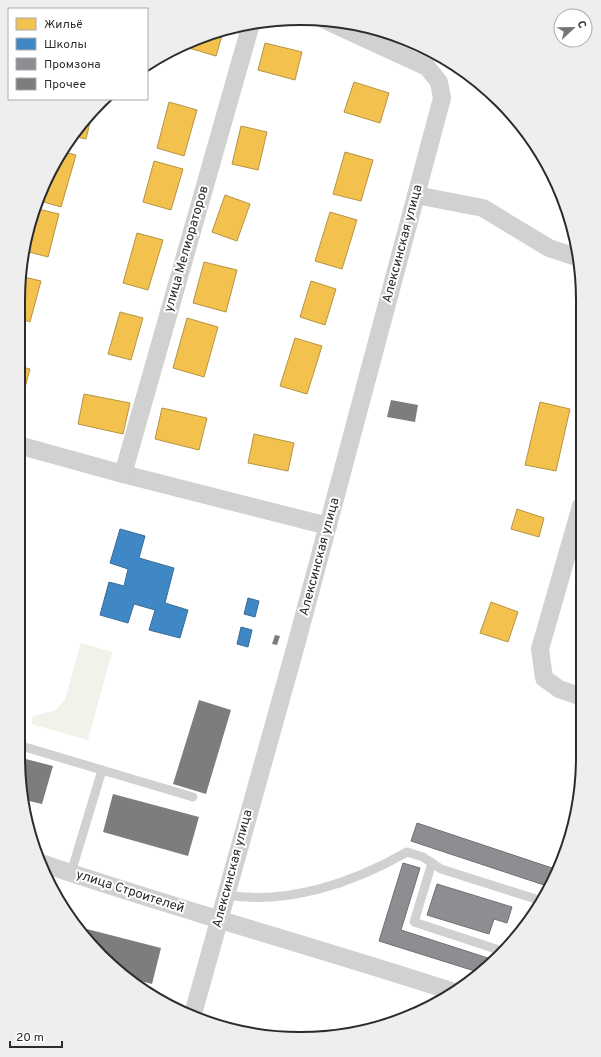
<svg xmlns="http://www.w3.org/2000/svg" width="601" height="1057" font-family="Overpass,sans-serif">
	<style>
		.green { fill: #f0f3ea }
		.homes { fill: #f2c14e; stroke: #b79444 }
		.schools { fill: #3f88c5; stroke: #396c97 }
		.industry { fill: #8d8d92; stroke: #707073 }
		.building { fill: #7d7d7d }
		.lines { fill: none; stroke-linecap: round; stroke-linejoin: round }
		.service { stroke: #d1d1d1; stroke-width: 9 }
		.minor { stroke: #d1d1d1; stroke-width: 18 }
		.labels { text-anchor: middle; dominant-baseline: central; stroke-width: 4; stroke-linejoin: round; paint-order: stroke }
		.street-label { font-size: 13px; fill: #2c2c2c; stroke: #fff }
		.rim { fill: none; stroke: #2c2c2c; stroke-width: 2 }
	</style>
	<rect width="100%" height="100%" fill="#fff"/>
	<!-- green -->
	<path class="green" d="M81 643 112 652 88 740 31 724 33 716 56 710 65 700Z"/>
	<!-- homes -->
	<g class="homes">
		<path d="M224 29 216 56 182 46V45Z"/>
		<path d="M265 43 302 52 295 80 258 70Z"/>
		<path d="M354 82 389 93 380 123 344 112Z"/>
		<path d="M169 102 197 110 184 156 157 148Z"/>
		<path d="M93 110 86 139 73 136 88 114Z"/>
		<path d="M241 126 267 132 258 170 232 164Z"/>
		<path d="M61 151 76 155 61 207 37 200 56 159Z"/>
		<path d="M345 152 373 160 361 201 333 194Z"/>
		<path d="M154 161 183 169 171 210 143 202Z"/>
		<path d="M225 195 250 204 237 241 212 232Z"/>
		<path d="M34 208 59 214 48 257 25 251Z"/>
		<path d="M330 212 357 220 342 269 315 261Z"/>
		<path d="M137 233 163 240 148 290 123 283Z"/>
		<path d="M204 262 237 270 226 312 193 303Z"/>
		<path d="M20 276 41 281 30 322 19 318Z"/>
		<path d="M311 281 336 289 325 325 300 317Z"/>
		<path d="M120 312 143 318 131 360 108 354Z"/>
		<path d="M187 318 218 327 204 377 173 368Z"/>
		<path d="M295 338 322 346 307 394 280 386Z"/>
		<path d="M18 366 30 369 23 395 18 394Z"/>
		<path d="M84 394 130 403 123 434 78 424Z"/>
		<path d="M540 402 570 409 556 471 525 465Z"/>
		<path d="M162 408 207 418 199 450 155 439Z"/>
		<path d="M254 434 294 443 288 471 248 463Z"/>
		<path d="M517 509 544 518 539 537 511 529Z"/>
		<path d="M491 602 518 612 508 642 480 633Z"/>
	</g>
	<!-- schools -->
	<g class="schools">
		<path d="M120 529 145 536 139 558 174 568 165 603 188 610 180 638 149 630 155 610 134 604 128 623 100 615 109 582 124 586 128 569 110 563Z"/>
		<path d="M248 598 259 601 255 617 244 614Z"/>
		<path d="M241 627 252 630 248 647 237 644Z"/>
	</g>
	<!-- industry -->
	<g class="industry">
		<path d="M417 823 558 870 550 887 411 841Z"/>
		<path d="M403 863 420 868 401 930 494 960 487 969 481 973 379 941Z"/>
		<path d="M437 884 512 907 507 923 494 919 489 934 427 915Z"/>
	</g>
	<!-- building -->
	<g class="building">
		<path d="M391 400 418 405 415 422 387 417Z"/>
		<path d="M275 635 280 636 277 645 272 644Z"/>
		<path d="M199 700 231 710 206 794 173 784Z"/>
		<path d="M18 757 53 766 42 804 25 800Z"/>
		<path d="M113 794 199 817 188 856 103 832Z"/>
		<path d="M79 927 161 948 152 984 129 978 78 930Z"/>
	</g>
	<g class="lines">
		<!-- service -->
		<g class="service">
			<path d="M18 745 102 770 71 873"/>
			<path d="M102 770 193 797"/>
			<path d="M432 863 414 922 502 951"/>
			<path d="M226 895C288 905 353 883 407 852L423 857 441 869 542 901"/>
		</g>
		<!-- minor -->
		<g class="minor">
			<path d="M416 195 483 208 549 248 579 258"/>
			<path d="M18 445 123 474 328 526"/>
			<path d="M123 474 251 24"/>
			<path d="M581 506 540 649 544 678 559 689 582 697"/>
			<path d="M41 863C177 909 315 947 451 991"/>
			<path d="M193 1014 296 645 442 98 439 82 427 67 325 20"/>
		</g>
	</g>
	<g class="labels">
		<!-- street labels -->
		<g class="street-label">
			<text transform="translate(403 244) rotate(-75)">Алексинская улица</text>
			<text transform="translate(187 249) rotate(-74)">улица Мелиораторов</text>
			<text transform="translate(320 557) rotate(-75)">Алексинская улица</text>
			<text transform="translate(233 869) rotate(-75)">Алексинская улица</text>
			<text transform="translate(130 892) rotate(18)">улица Строителей</text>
		</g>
	</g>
	<!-- crop -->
	<path d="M0 0H601V1057H0ZM300 25H301A275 275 0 0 1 576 300V757A275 275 0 0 1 301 1032H300A275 275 0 0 1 25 757V300A275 275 0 0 1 300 25Z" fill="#eee" fill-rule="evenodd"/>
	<path class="rim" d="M300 25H301A275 275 0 0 1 576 300V757A275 275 0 0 1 301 1032H300A275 275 0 0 1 25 757V300A275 275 0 0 1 300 25Z"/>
	<!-- legend -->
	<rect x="8" y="8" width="140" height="92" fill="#ffffff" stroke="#ababab"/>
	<rect x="16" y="18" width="20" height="12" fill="#f2c14e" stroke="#ababab"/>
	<text x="44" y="28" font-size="12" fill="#2c2c2c">Жильё</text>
	<rect x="16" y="38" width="20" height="12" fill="#3f88c5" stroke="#ababab"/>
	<text x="44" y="48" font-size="12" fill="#2c2c2c">Школы</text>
	<rect x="16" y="58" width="20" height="12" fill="#8d8d92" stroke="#ababab"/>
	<text x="44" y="68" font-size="12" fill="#2c2c2c">Промзона</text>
	<rect x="16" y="78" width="20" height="12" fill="#7d7d7d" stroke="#ababab"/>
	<text x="44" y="88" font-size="12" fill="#2c2c2c">Прочее</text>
	<!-- north arrow -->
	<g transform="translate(573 28) rotate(68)"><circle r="19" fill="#ffffff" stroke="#ababab"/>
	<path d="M0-3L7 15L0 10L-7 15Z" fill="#767676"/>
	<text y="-6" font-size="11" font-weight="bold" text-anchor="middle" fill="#2c2c2c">С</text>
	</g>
	<!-- scale -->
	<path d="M10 1041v6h52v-6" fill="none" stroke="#2c2c2c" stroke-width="2"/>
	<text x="16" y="1041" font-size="12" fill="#2c2c2c" stroke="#ffffff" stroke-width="3" paint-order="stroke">20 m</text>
</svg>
